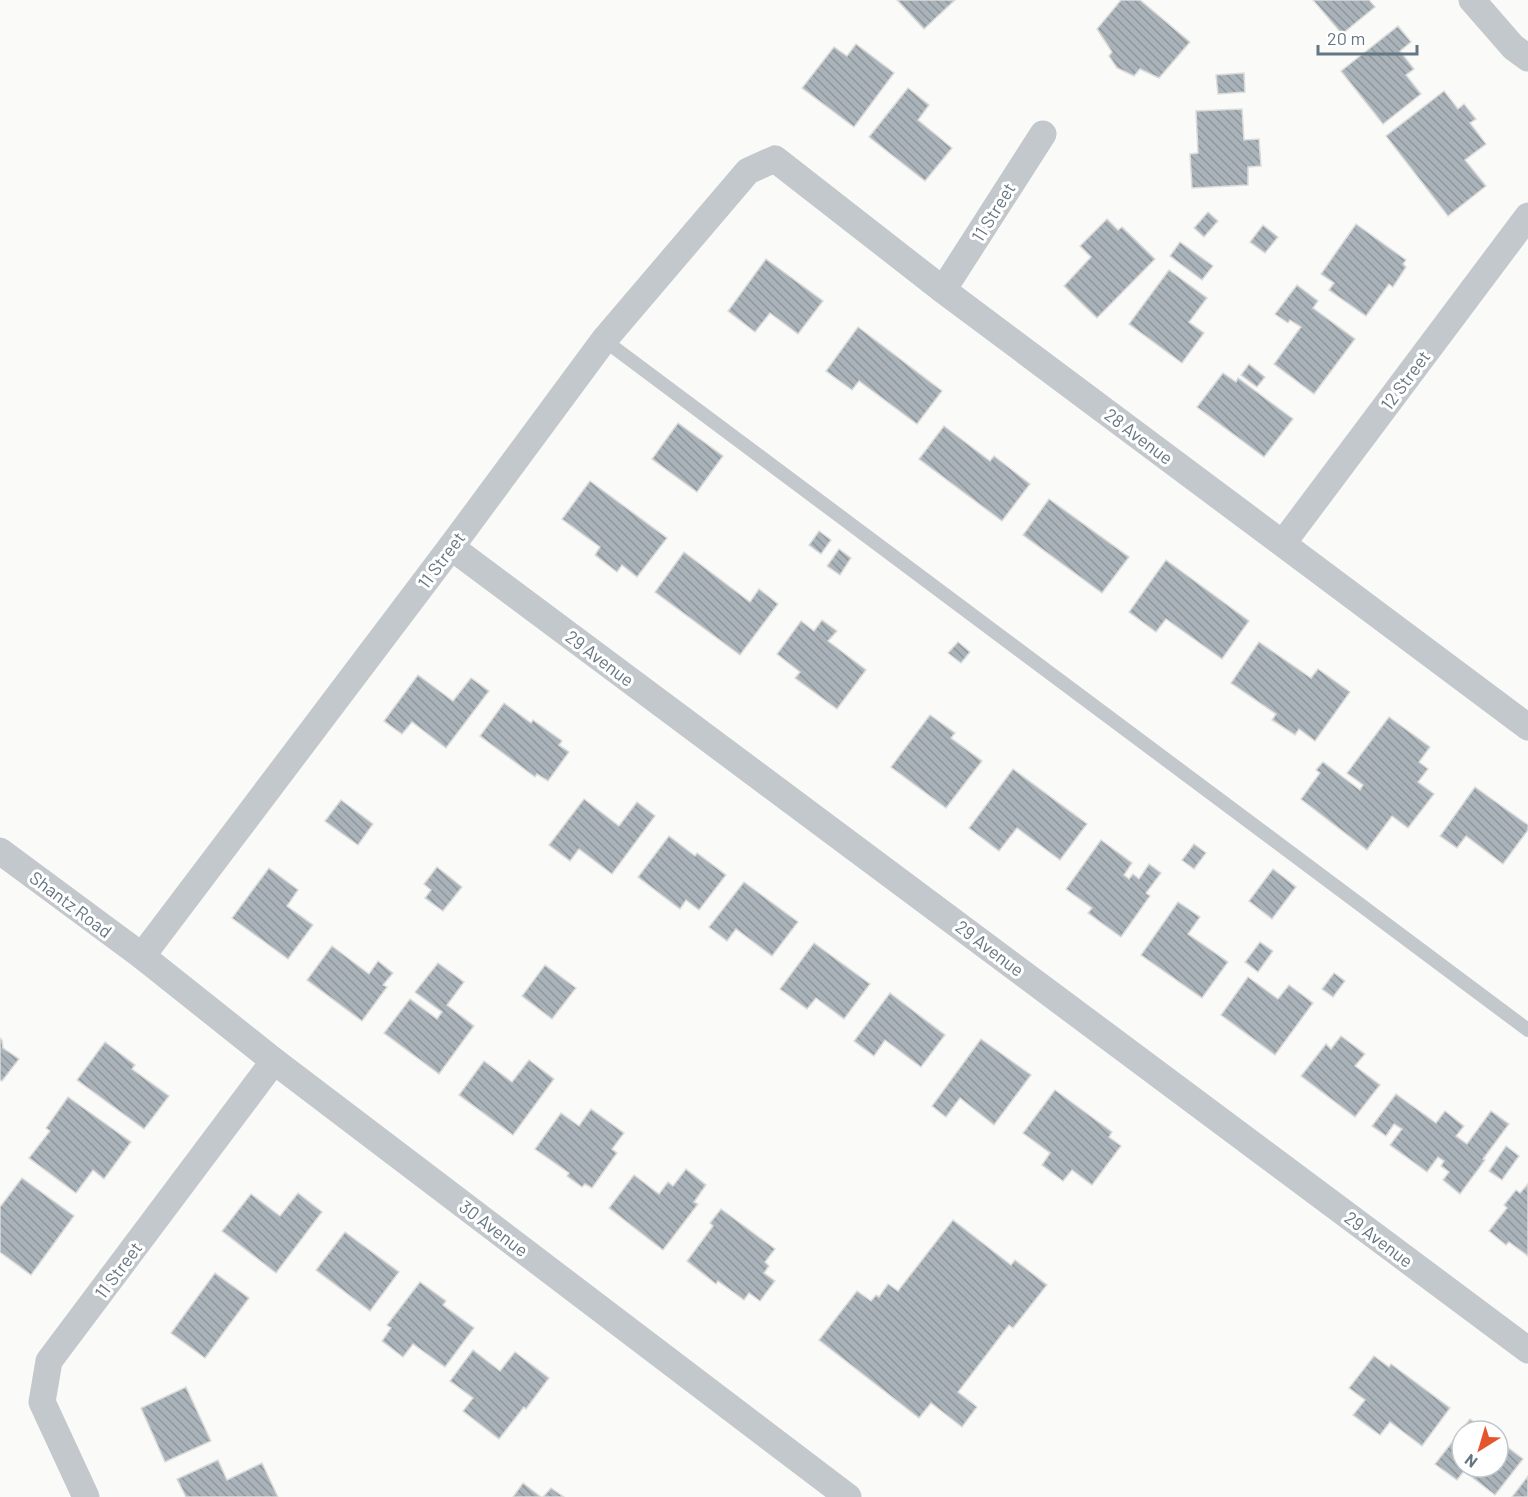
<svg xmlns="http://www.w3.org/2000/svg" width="1528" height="1497" font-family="Barlow,sans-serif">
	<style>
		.building { fill: url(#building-back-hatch); stroke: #dcdcda; stroke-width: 1.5 }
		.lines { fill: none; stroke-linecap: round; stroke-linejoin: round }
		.service { stroke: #c3c8cc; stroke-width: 14 }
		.minor { stroke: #c3c8cc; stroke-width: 27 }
		.labels { text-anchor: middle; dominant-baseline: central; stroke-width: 6; stroke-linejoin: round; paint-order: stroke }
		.street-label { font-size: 18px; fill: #657683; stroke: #fff }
	</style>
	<defs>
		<pattern id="building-back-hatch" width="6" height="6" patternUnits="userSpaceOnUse" patternTransform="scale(1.5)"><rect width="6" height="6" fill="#aab3b9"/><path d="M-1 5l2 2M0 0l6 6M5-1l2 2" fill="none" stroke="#8e969c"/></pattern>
	</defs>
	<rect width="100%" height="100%" fill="#fafaf8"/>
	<!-- building -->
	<g class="building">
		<path d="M897 0H955L924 29Z"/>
		<path d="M1121 0H1140L1190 42 1159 78 1140 69 1134 76 1117 68 1109 56 1112 52 1097 29Z"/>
		<path d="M1313 0H1369L1375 7 1342 34Z"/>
		<path d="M1398 26 1411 42 1400 51 1414 69 1406 75 1421 94 1383 124 1341 71Z"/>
		<path d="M856 44 894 73 854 127 802 88 834 47 847 56Z"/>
		<path d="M1244 73 1245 92 1218 94 1216 75Z"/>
		<path d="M908 88 929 105 918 120 952 148 925 181 869 137Z"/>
		<path d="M1444 91 1458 109 1464 104 1476 119 1470 123 1486 144 1465 160 1486 186 1448 216 1386 136Z"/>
		<path d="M1242 109 1244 140 1259 139 1261 166 1248 167V185L1192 188 1190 154 1198 153 1196 111Z"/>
		<path d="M1208 212 1218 221 1204 237 1194 228Z"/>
		<path d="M1107 219 1118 230 1122 227 1155 259 1097 318 1064 286 1091 257 1080 246Z"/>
		<path d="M1356 224 1406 260 1403 264 1406 267 1393 287 1389 284 1366 316 1329 290 1334 283 1321 274Z"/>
		<path d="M1263 225 1278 237 1265 253 1250 242Z"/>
		<path d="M1180 242 1213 266 1202 280 1170 256Z"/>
		<path d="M766 259 823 301 798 334 770 313 755 332 728 311Z"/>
		<path d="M1169 270 1207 298 1189 322 1204 333 1182 363 1129 324Z"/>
		<path d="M1297 285 1318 301 1313 308 1355 339 1314 394 1274 364 1301 327 1290 320 1288 323 1275 314Z"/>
		<path d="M858 327 942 391 917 424 859 381 852 390 826 371Z"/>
		<path d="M1249 364 1265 377 1257 387 1241 375Z"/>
		<path d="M1223 373 1236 382 1238 378 1293 419 1264 457 1197 407Z"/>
		<path d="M678 423 723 456 697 492 652 459Z"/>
		<path d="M944 426 990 461 994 456 1030 484 1002 521 919 459Z"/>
		<path d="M590 481 667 538 637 577 622 565 617 572 595 555 600 547 562 519Z"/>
		<path d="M1049 499 1129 557 1102 593 1023 535Z"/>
		<path d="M819 531 831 540 821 554 809 545Z"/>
		<path d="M839 549 851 558 840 575 827 566Z"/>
		<path d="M684 552 750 602 759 589 778 604 740 655 655 592Z"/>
		<path d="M1166 560 1249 621 1222 659 1166 619 1156 632 1129 612Z"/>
		<path d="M822 620 837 631 828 641 866 670 837 709 795 678 800 672 777 654 801 621 814 631Z"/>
		<path d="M958 642 970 652 961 663 948 653Z"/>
		<path d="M1259 642 1311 678 1318 669 1350 692 1315 741 1299 729 1295 735 1272 720 1276 714 1231 683Z"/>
		<path d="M418 675 453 701 471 678 489 691 446 748 412 722 402 734 384 721Z"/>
		<path d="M504 703 531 723 533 720 562 741 559 745 569 752 548 781 537 774 535 777 480 736Z"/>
		<path d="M930 715 955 733 951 738 982 761 946 808 891 767Z"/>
		<path d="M1389 717 1430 747 1419 762 1428 769 1418 782 1434 794 1408 828 1392 816 1367 850 1301 799 1320 773 1316 770 1323 762 1360 790 1363 785 1347 773Z"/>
		<path d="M1013 769 1087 824 1060 860 1017 828 999 851 969 828Z"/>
		<path d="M1475 787 1528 825V830L1503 864 1466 836 1457 848 1440 836Z"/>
		<path d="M584 799 619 826 637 802 655 816 612 874 579 849 570 861 549 845Z"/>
		<path d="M341 800 373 824 358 845 325 821Z"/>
		<path d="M669 836 695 856 697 853 726 875 699 910 686 900 680 909 638 877Z"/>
		<path d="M1101 840 1132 863 1124 875 1129 879 1133 874 1139 879 1149 864 1161 873 1146 893 1150 896 1121 937 1088 913 1092 908 1066 889Z"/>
		<path d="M1194 844 1206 853 1194 869 1182 860Z"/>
		<path d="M437 867 462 887 443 911 425 898 431 890 424 884Z"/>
		<path d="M269 868 298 890 287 906 313 925 288 959 232 918Z"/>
		<path d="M1273 869 1296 887 1272 919 1249 901Z"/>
		<path d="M744 882 798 922 772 956 736 929 727 941 709 927Z"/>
		<path d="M1178 902 1200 917 1188 934 1228 962 1202 998 1141 955Z"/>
		<path d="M1260 942 1273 951 1258 972 1245 962Z"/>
		<path d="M814 943 870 984 844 1019 816 998 807 1009 780 989Z"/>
		<path d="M332 946 369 974 378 961 393 973 383 985 387 987 362 1021 307 980Z"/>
		<path d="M438 963 464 982 447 1005 474 1026 439 1074 384 1033 410 999 437 1019 442 1012 415 992Z"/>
		<path d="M545 965 576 988 552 1019 522 996Z"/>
		<path d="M1334 973 1345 981 1333 997 1322 989Z"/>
		<path d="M1248 977 1278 999 1289 985 1313 1003 1275 1055 1221 1015Z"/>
		<path d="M890 993 945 1035 921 1067 885 1040 874 1056 854 1041Z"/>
		<path d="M1341 1036 1365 1054 1355 1066 1380 1085 1355 1117 1301 1076 1326 1044 1331 1049Z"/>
		<path d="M0 1038 2 1040 3 1048 19 1059 2 1081 0 1080Z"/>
		<path d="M981 1039 1031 1075 994 1125 960 1098 946 1117 932 1106Z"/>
		<path d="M105 1042 135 1065 132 1069 169 1096 144 1129 77 1080Z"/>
		<path d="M529 1060 554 1079 513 1135 459 1095 484 1061 512 1082Z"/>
		<path d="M1055 1090 1112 1132 1109 1137 1121 1146 1092 1185 1072 1170 1063 1181 1042 1165 1050 1153 1023 1133Z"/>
		<path d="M1396 1094 1436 1123 1445 1111 1464 1126 1456 1136 1467 1144 1491 1111 1509 1124 1483 1159 1485 1160 1460 1194 1443 1180 1449 1172 1441 1166 1444 1161 1438 1157 1427 1172 1390 1145 1402 1129 1394 1124 1386 1136 1372 1126Z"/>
		<path d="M68 1097 131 1142 104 1179 93 1170 76 1193 29 1158 50 1131 46 1128Z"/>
		<path d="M591 1109 624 1133 612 1149 617 1153 592 1188 585 1184 582 1187 567 1176 569 1173 535 1149 561 1113 579 1126Z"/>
		<path d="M1506 1146 1519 1156 1502 1180 1489 1171Z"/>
		<path d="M686 1169 706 1185 694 1202 698 1204 663 1250 609 1208 634 1175 659 1194 668 1182 673 1186Z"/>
		<path d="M22 1178 74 1216 31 1275 0 1252V1207Z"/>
		<path d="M1528 1184V1256L1509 1242 1506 1245 1489 1231 1507 1208 1504 1205 1516 1190 1520 1193Z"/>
		<path d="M298 1193 322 1212 276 1273 222 1231 251 1194 280 1216Z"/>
		<path d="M721 1209 775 1249 765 1262 769 1266 764 1273 775 1281 760 1301 749 1293 744 1300 718 1281 716 1284 687 1261 713 1226 710 1223Z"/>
		<path d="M953 1220 1011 1265 1015 1260 1047 1285 1013 1328 1009 1325 958 1392 977 1407 962 1427 931 1403 919 1418 819 1340 857 1291 871 1301 876 1295 879 1297 888 1284 898 1291Z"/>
		<path d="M345 1232 399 1272 370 1311 316 1270Z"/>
		<path d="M215 1273 249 1298 205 1358 171 1333Z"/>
		<path d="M420 1282 446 1301 443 1305 474 1328 445 1367 413 1344 403 1357 382 1341 391 1328 387 1325Z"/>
		<path d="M473 1350 500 1371 515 1352 549 1378 526 1409 524 1407 499 1439 463 1411 473 1398 450 1381Z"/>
		<path d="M1374 1356 1389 1367 1391 1364 1450 1408 1422 1446 1390 1422 1380 1435 1353 1415 1365 1400 1349 1388Z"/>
		<path d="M186 1387 211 1441 165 1462 141 1408Z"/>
		<path d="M1470 1419 1486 1431H1462V1467H1498V1440L1523 1459 1495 1495 1464 1471 1457 1480 1435 1464Z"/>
		<path d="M218 1460 227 1480 262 1463 278 1497H186L177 1479Z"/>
		<path d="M1528 1476V1497H1512Z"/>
		<path d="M523 1483 541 1497H513Z"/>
		<path d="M551 1488 564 1497H543Z"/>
	</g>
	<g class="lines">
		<!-- service -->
		<path class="service" d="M604 340 1528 1030"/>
		<!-- minor -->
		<g class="minor">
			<path d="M1472 0 1513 47 1528 58"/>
			<path d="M943 290 1043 134"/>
			<path d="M1283 543 1528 216"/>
			<path d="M451 547 1528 1350"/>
			<path d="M0 851 142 956 274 1061 848 1497"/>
			<path d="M142 956 451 547 604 340 748 171 775 159 943 290 1528 727"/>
			<path d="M86 1497 42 1402 49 1361 274 1061"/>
		</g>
	</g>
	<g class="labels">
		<!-- street labels -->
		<g class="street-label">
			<text transform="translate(993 212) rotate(-58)">11 Street</text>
			<text transform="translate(1405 380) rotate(-53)">12 Street</text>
			<text transform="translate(1139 436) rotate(37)">28 Avenue</text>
			<text transform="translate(441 560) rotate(-53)">11 Street</text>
			<text transform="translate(600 658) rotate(37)">29 Avenue</text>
			<text transform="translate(71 904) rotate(37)">Shantz Road</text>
			<text transform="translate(990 948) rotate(37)">29 Avenue</text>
			<text transform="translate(494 1228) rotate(37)">30 Avenue</text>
			<text transform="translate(1379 1239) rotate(37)">29 Avenue</text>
			<text transform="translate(118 1270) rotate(-53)">11 Street</text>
		</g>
	</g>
	<!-- north arrow -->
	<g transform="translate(1480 1449) rotate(217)"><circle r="28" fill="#ffffff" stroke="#c1c8cd" stroke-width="1.5"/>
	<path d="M0-4.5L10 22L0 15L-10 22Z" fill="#e4572e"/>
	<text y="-9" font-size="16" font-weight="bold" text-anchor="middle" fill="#657683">N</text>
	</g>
	<!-- scale -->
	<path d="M1318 45v9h99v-9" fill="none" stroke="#657683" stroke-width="3"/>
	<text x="1327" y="45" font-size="18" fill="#657683" stroke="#ffffff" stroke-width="4.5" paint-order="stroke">20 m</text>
</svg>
